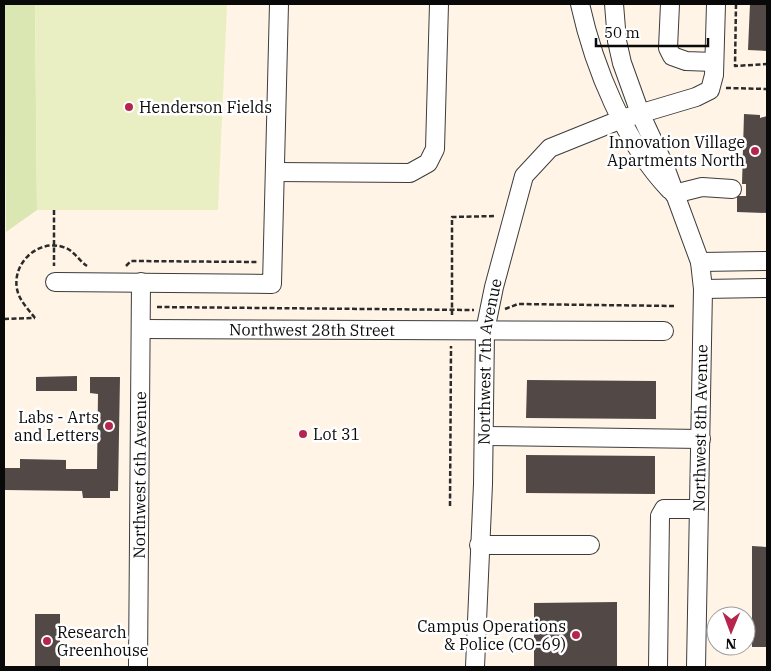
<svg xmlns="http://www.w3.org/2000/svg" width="771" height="671" font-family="'IBM Plex Serif',serif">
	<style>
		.green { fill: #dae7b2 }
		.pitch { fill: #eaefc3 }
		.building { fill: #524846 }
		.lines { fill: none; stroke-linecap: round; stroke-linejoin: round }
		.minor-casing { stroke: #3c3c3c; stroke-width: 20 }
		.path { stroke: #2b2b2b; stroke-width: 2.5; stroke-dasharray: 5 2.5; stroke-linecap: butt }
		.minor { stroke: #fff; stroke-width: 18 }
		.poi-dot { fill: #b6254d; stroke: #fff; stroke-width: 2 }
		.labels { text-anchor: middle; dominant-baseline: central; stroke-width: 5; stroke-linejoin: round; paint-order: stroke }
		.poi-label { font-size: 16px; fill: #090909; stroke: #fff; text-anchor: start }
		.street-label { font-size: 16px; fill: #090909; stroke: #fff }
	</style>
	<rect width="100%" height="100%" fill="#fff4e6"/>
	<!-- green -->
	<path class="green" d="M4 4H35L37 210 6 232Z"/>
	<!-- pitch -->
	<path class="pitch" d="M35 4H227L218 210H37Z"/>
	<!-- building -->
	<g class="building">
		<path d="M750 4H767V51L748 50Z"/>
		<path d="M744 114 760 115V118L767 116V213L737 212V196H746V184H742Z"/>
		<path d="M77 376V391H36V377Z"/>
		<path d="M90 377H120L118 491H110V498H83L82 491 5 490V468H20V459L66 460V469H97L98 394 90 393Z"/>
		<path d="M527 380 656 381V419L526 418Z"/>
		<path d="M526 455 655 456V494L526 493Z"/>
		<path d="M752 546 767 547V647H752Z"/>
		<path d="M617 602V667H534V603Z"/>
		<rect x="35" y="614" width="25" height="53"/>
	</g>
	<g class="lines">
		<!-- minor casing -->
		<g class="minor-casing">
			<g id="minor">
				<path d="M580 4C594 68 625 143 670 190"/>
				<path d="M614 4 617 41 622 63 640 113 665 167 700 262 703 289 696 667"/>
				<path d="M670 4 668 48 672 56 686 61 714 62"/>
				<path d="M275 172 410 173 428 163 435 149 439 4"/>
				<path d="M674 194 702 187 732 189"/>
				<path d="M700 262 767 261"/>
				<path d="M55 282 272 284 279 4"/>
				<path d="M703 289 767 288"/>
				<path id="s1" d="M141 329 664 331"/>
				<path d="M484 436 701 439"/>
				<path d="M479 545H590"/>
				<path id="s2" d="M138 667 141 282"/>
				<path id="s3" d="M475 667 483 484 485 331 494 287 524 176 550 148 622 119 696 97 710 90 714 75 716 4"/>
				<path d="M658 667 660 516 664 509H699"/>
			</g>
		</g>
		<!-- path -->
		<g class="path">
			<path d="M736 4 735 66 767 64"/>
			<path d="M726 88 767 89"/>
			<path d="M54 210V266"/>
			<path d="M126 266 131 261 258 262"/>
			<path d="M157 307 474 310"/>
			<path d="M505 309 518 304 674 306"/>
			<path d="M452 315V217L496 216"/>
			<path d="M35 318C28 309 19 300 17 289 12 263 38 239 63 247 73 249 78 260 87 266"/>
			<path d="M4 319 35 318"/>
			<path d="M450 506 451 346"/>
		</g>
		<!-- minor -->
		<use href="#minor" class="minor"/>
	</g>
	<!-- markers -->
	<g class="poi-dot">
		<circle cx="129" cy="107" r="5"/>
		<circle cx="755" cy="151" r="5"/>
		<circle cx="109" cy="426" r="5"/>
		<circle cx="303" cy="434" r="5"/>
		<circle cx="576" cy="635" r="5"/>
		<circle cx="47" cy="641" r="5"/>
	</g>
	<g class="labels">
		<!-- poi labels -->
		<g class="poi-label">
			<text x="139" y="107">Henderson Fields</text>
			<text x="745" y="142" text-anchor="end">Innovation Village<tspan x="745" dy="18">Apartments North</tspan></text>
			<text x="99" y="417" text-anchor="end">Labs - Arts<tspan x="99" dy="18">and Letters</tspan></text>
			<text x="313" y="434">Lot 31</text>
			<text x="566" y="626" text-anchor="end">Campus Operations<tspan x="566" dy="18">&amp; Police (CO-69)</tspan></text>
			<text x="57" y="632">Research<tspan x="57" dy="18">Greenhouse</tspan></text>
		</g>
		<!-- street labels -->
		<g class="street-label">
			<text stroke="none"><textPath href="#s1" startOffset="171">Northwest 28th Street</textPath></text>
			<text stroke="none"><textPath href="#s3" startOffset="306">Northwest 7th Avenue</textPath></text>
			<text transform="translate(700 428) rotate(-89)">Northwest 8th Avenue</text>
			<text stroke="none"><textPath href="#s2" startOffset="192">Northwest 6th Avenue</textPath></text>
		</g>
	</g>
	<!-- border -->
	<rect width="771" height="671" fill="none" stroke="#090909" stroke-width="10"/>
	<!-- north arrow -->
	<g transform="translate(731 631) rotate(181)"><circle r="24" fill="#ffffff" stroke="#9d9d9d"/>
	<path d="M0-4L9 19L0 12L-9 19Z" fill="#b6254d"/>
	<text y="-8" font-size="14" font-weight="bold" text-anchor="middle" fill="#090909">N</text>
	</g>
	<!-- scale -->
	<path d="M596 38v8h112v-8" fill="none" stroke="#090909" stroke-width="2.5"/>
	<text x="604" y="38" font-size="15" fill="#090909" stroke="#ffffff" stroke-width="4" paint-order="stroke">50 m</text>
</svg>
